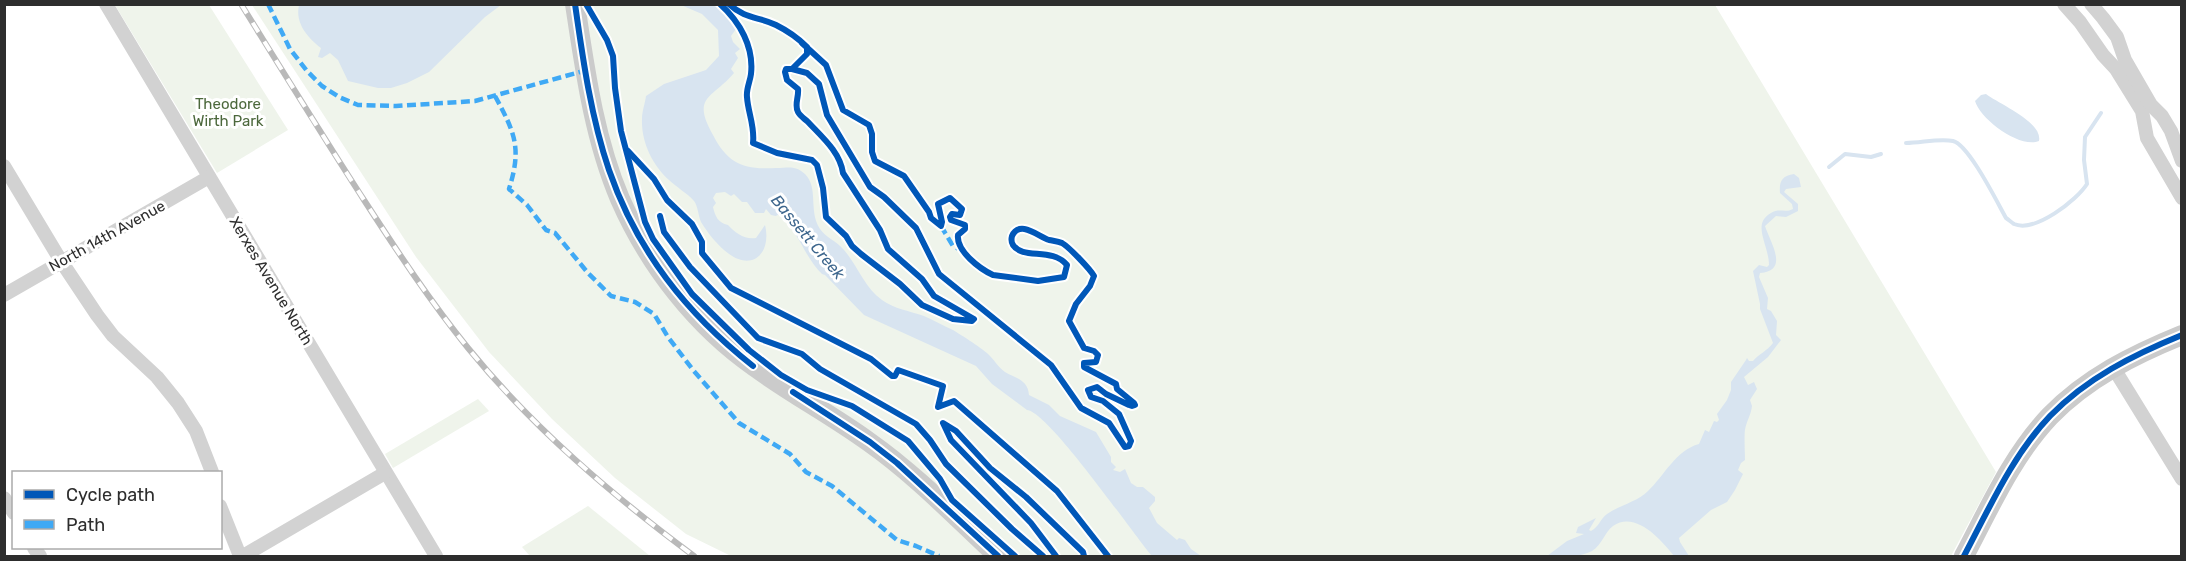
<svg xmlns="http://www.w3.org/2000/svg" width="2186" height="561" font-family="Rubik,sans-serif">
	<style>
		.green { fill: #eff4eb }
		.water { fill: #d8e4f0 }
		.lines { fill: none; stroke-linecap: round; stroke-linejoin: round }
		.stream { stroke: #d8e4f0; stroke-width: 4 }
		.street { stroke: #d2d2d2; stroke-width: 14 }
		.secondary { stroke: #cbcbcb; stroke-width: 20 }
		.rail-casing { stroke: #b9b9b9; stroke-width: 6 }
		.rail { stroke: #fff; stroke-width: 4; stroke-dasharray: 11; stroke-linecap: butt }
		.quiet { stroke: #3fa9f5; stroke-width: 4.5; stroke-dasharray: 9 4.5; stroke-linecap: butt }
		.cycleway-casing { stroke: #fff; stroke-width: 10 }
		.cycleway { stroke: #0057b8; stroke-width: 6 }
		.labels { text-anchor: middle; dominant-baseline: central; stroke-width: 6; stroke-linejoin: round; paint-order: stroke }
		.park-label { font-size: 15px; fill: #4c683c; stroke: #fff }
		.street-label { font-size: 15px; fill: #2d2d2d; stroke: #fff }
		.water-label { font-size: 16px; font-style: italic; fill: #3d668d; stroke: #fff }
	</style>
	<rect width="100%" height="100%" fill="#fff"/>
	<!-- green -->
	<g class="green">
		<path d="M115 5H209L288 130 217 173Z"/>
		<path d="M252 5H1715L1996 472 1951 556H731L686 534 615 478 552 419 489 352 416 257Z"/>
		<path d="M478 399 489 411 393 468 385 454Z"/>
		<path d="M588 506 650 556H530L522 547Z"/>
	</g>
	<!-- water -->
	<g class="water">
		<path d="M299 5V4L501 5 485 17 429 72 407 83 391 88H378L348 81 338 60 330 53 322 58 318 57 321 48C307 37 295 23 299 5Z"/>
		<path d="M681 5C713 4 718 0 736 29L731 36 733 42 740 49 735 53 738 58 731 69 734 73C712 99 691 96 713 135 728 164 744 170 776 168 789 168 795 165 805 174 819 188 808 211 820 229 826 238 837 241 844 250 858 266 864 287 882 300 894 309 910 311 924 316 933 320 944 326 953 330 961 335 984 349 990 356 995 361 999 368 1005 372 1017 379 1028 380 1029 395L1049 405 1060 416 1096 432 1111 457V462L1116 467 1113 470 1120 472 1125 469 1131 483 1137 487H1143L1155 497V501L1149 508 1157 523 1177 540 1179 538 1185 540 1191 549 1201 556H1152C1133 534 1049 412 1027 410L992 384 976 366 864 315 825 275 822 274C803 255 800 233 779 214L776 216 771 215 766 209 764 213H755L747 202H742L734 194 731 196 725 192 716 193 713 198 716 203 713 207C715 216 718 223 728 225 735 233 745 240 756 238L765 225C772 254 751 274 724 250 716 243 707 232 701 222 698 215 698 206 694 201 687 193 676 187 669 180 652 165 641 141 642 119 642 111 645 104 646 96L664 84 706 70 719 56 718 30 702 14Z"/>
		<path d="M1986 94C1999 104 2043 122 2039 141 2020 149 1980 119 1975 101L1981 95Z"/>
		<path d="M1794 174 1799 178 1801 187 1786 189 1784 192 1798 204V211L1786 217 1776 216 1765 226C1770 242 1790 271 1760 273L1759 277 1768 298 1767 309 1771 311 1777 321 1776 335 1781 340 1768 357 1744 377 1748 385 1754 382 1757 389 1750 400 1752 406C1751 415 1746 422 1745 430 1744 435 1745 454 1745 460L1741 463 1738 470 1743 474 1735 490 1727 502 1711 510 1679 538 1680 542 1689 556H1674C1662 541 1636 510 1613 526 1604 533 1602 545 1592 551 1578 558 1563 557 1547 556L1567 541 1584 534 1576 533 1578 527 1596 518 1589 530 1591 531C1599 527 1600 519 1607 514 1620 505 1637 502 1648 491 1664 476 1676 450 1699 444L1705 430 1709 432 1714 421 1717 422 1719 420 1717 414 1727 400 1731 390V382L1746 360 1747 358 1749 361H1753C1759 354 1767 351 1773 343L1760 309V304L1753 271 1759 265 1767 267 1769 265C1769 245 1751 224 1771 213 1778 208 1786 213 1793 209L1792 204 1780 193C1779 181 1782 176 1794 174Z"/>
	</g>
	<g class="lines">
		<!-- stream -->
		<g class="stream">
			<path d="M1906 143C1921 143 1939 138 1953 141 1969 145 1997 202 2006 218 2009 220 2011 222 2014 224 2035 233 2077 200 2087 184L2084 160 2085 137 2101 113"/>
			<path d="M1829 167 1845 154 1871 157 1881 154"/>
		</g>
		<!-- street -->
		<g class="street">
			<path d="M106 4 436 556"/>
			<path d="M2064 4 2080 22 2103 55 2116 69 2142 111 2147 138 2182 198"/>
			<path d="M2091 4 2103 18 2117 37 2125 60 2151 105 2162 116 2171 131 2182 161"/>
			<path d="M4 166 61 261 97 315 113 336 157 377 178 403 196 431 212 472"/>
			<path d="M4 295 209 177"/>
			<path d="M2113 367 2182 479"/>
			<path d="M4 498 14 513"/>
			<path d="M220 506 240 556"/>
			<path d="M34 548 40 556"/>
			<path d="M243 556 385 473"/>
		</g>
		<!-- secondary -->
		<g class="secondary">
			<path d="M575 4C585 70 594 138 620 199 649 265 696 326 755 367 792 394 832 415 869 442 916 475 957 518 998 556"/>
			<path d="M1964 556C1989 509 2012 456 2050 416 2087 378 2133 355 2182 335"/>
		</g>
		<!-- rail casing -->
		<g class="rail-casing">
			<path id="rail" d="M241 4C282 70 322 135 364 200 397 251 430 301 468 348 533 428 612 495 694 556"/>
		</g>
		<!-- rail -->
		<use href="#rail" class="rail"/>
		<!-- quiet -->
		<g class="quiet">
			<path d="M268 4 290 49 307 71 322 86 339 97 358 105 396 106 475 101 580 72"/>
			<path d="M495 96C515 133 522 148 509 189L527 205 546 230 555 233 588 273 611 296 635 302 654 314 668 337 693 370 739 423 790 454 806 472 832 486 897 540 916 546 939 556"/>
			<path d="M941 226 953 246 959 249"/>
		</g>
		<!-- cycleway casing -->
		<g class="cycleway-casing">
			<g id="cycleway">
				<path d="M575 4C583 60 591 117 609 170 637 251 686 313 753 366"/>
				<path d="M586 4 607 40 613 56 615 88 621 131 645 222 653 239 692 294 749 350 781 375 807 390 852 406 908 441 940 479 952 500 1015 556"/>
				<path d="M720 4C740 22 754 47 751 74 750 82 746 89 747 97 748 113 755 126 753 143L777 153 812 160 817 165 823 188 826 217 846 236 852 246 861 254 900 284 922 305 953 319 972 321 974 319 934 296 922 279 888 249 880 230 843 173C840 152 822 137 808 122 805 119 800 116 798 112 794 105 799 97 798 89L787 80 785 72 786 69H792L807 54V47C799 39 786 30 776 25 758 16 746 20 729 4"/>
				<path d="M792 69 807 73 819 84 827 115 870 187 884 197 916 228 939 274 1051 365 1081 408 1109 423 1125 447 1129 446 1131 441 1119 414 1103 401 1091 397 1088 390 1097 387 1106 394 1129 405 1132 406 1135 405 1134 403 1117 389 1116 384 1084 367V363L1096 362 1098 355 1094 351 1084 348 1069 321 1076 304 1090 286 1094 276C1090 269 1069 247 1062 243 1058 241 1054 241 1049 240 1039 237 1020 219 1012 236 1011 240 1011 242 1013 245 1023 260 1052 247 1067 265L1064 277 1038 281 993 275C980 269 956 251 958 235L965 229V225L951 220 950 217 952 214 960 215 962 209 950 198 938 204 942 222 941 226 931 218 929 212 904 176 875 161 872 152V134L869 125 843 110 826 65 802 43"/>
				<path d="M628 151 654 179 667 200 692 224 702 242V253L731 288 871 359 892 376H895L898 370 943 386 938 407 954 401 1057 491 1108 556"/>
				<path d="M660 216 664 232 690 267 758 338 802 354 820 369 916 424 930 440 946 464 1012 529 1043 556"/>
				<path d="M793 392 870 442 897 463 998 556"/>
				<path d="M1056 556 1031 523 951 440 943 423 956 431 990 468 1026 497 1083 552 1084 556"/>
				<path d="M1964 556C1989 509 2012 456 2050 416 2087 378 2133 355 2182 335"/>
			</g>
		</g>
		<!-- cycleway -->
		<use href="#cycleway" class="cycleway"/>
	</g>
	<g class="labels">
		<!-- park labels -->
		<g class="park-label">
			<text x="228" y="104">Theodore<tspan x="228" dy="17">Wirth Park</tspan></text>
		</g>
		<!-- street labels -->
		<g class="street-label">
			<text transform="translate(107 236) rotate(-29)">North 14th Avenue</text>
			<text transform="translate(271 281) rotate(59)">Xerxes Avenue North</text>
		</g>
		<!-- water labels -->
		<g class="water-label">
			<text transform="translate(808 237) rotate(50)">Bassett Creek</text>
		</g>
	</g>
	<!-- border -->
	<rect width="2186" height="561" fill="none" stroke="#2d2d2d" stroke-width="12"/>
	<!-- legend -->
	<rect x="12" y="471" width="210" height="78" fill="#ffffff" stroke="#ababab" stroke-width="1.5"/>
	<rect x="24" y="490" width="30" height="9" fill="#0057b8" stroke="#ababab" stroke-width="1.5"/>
	<text x="66" y="501" font-size="18" fill="#2d2d2d">Cycle path</text>
	<rect x="24" y="520" width="30" height="9" fill="#3fa9f5" stroke="#ababab" stroke-width="1.5"/>
	<text x="66" y="531" font-size="18" fill="#2d2d2d">Path</text>
</svg>
